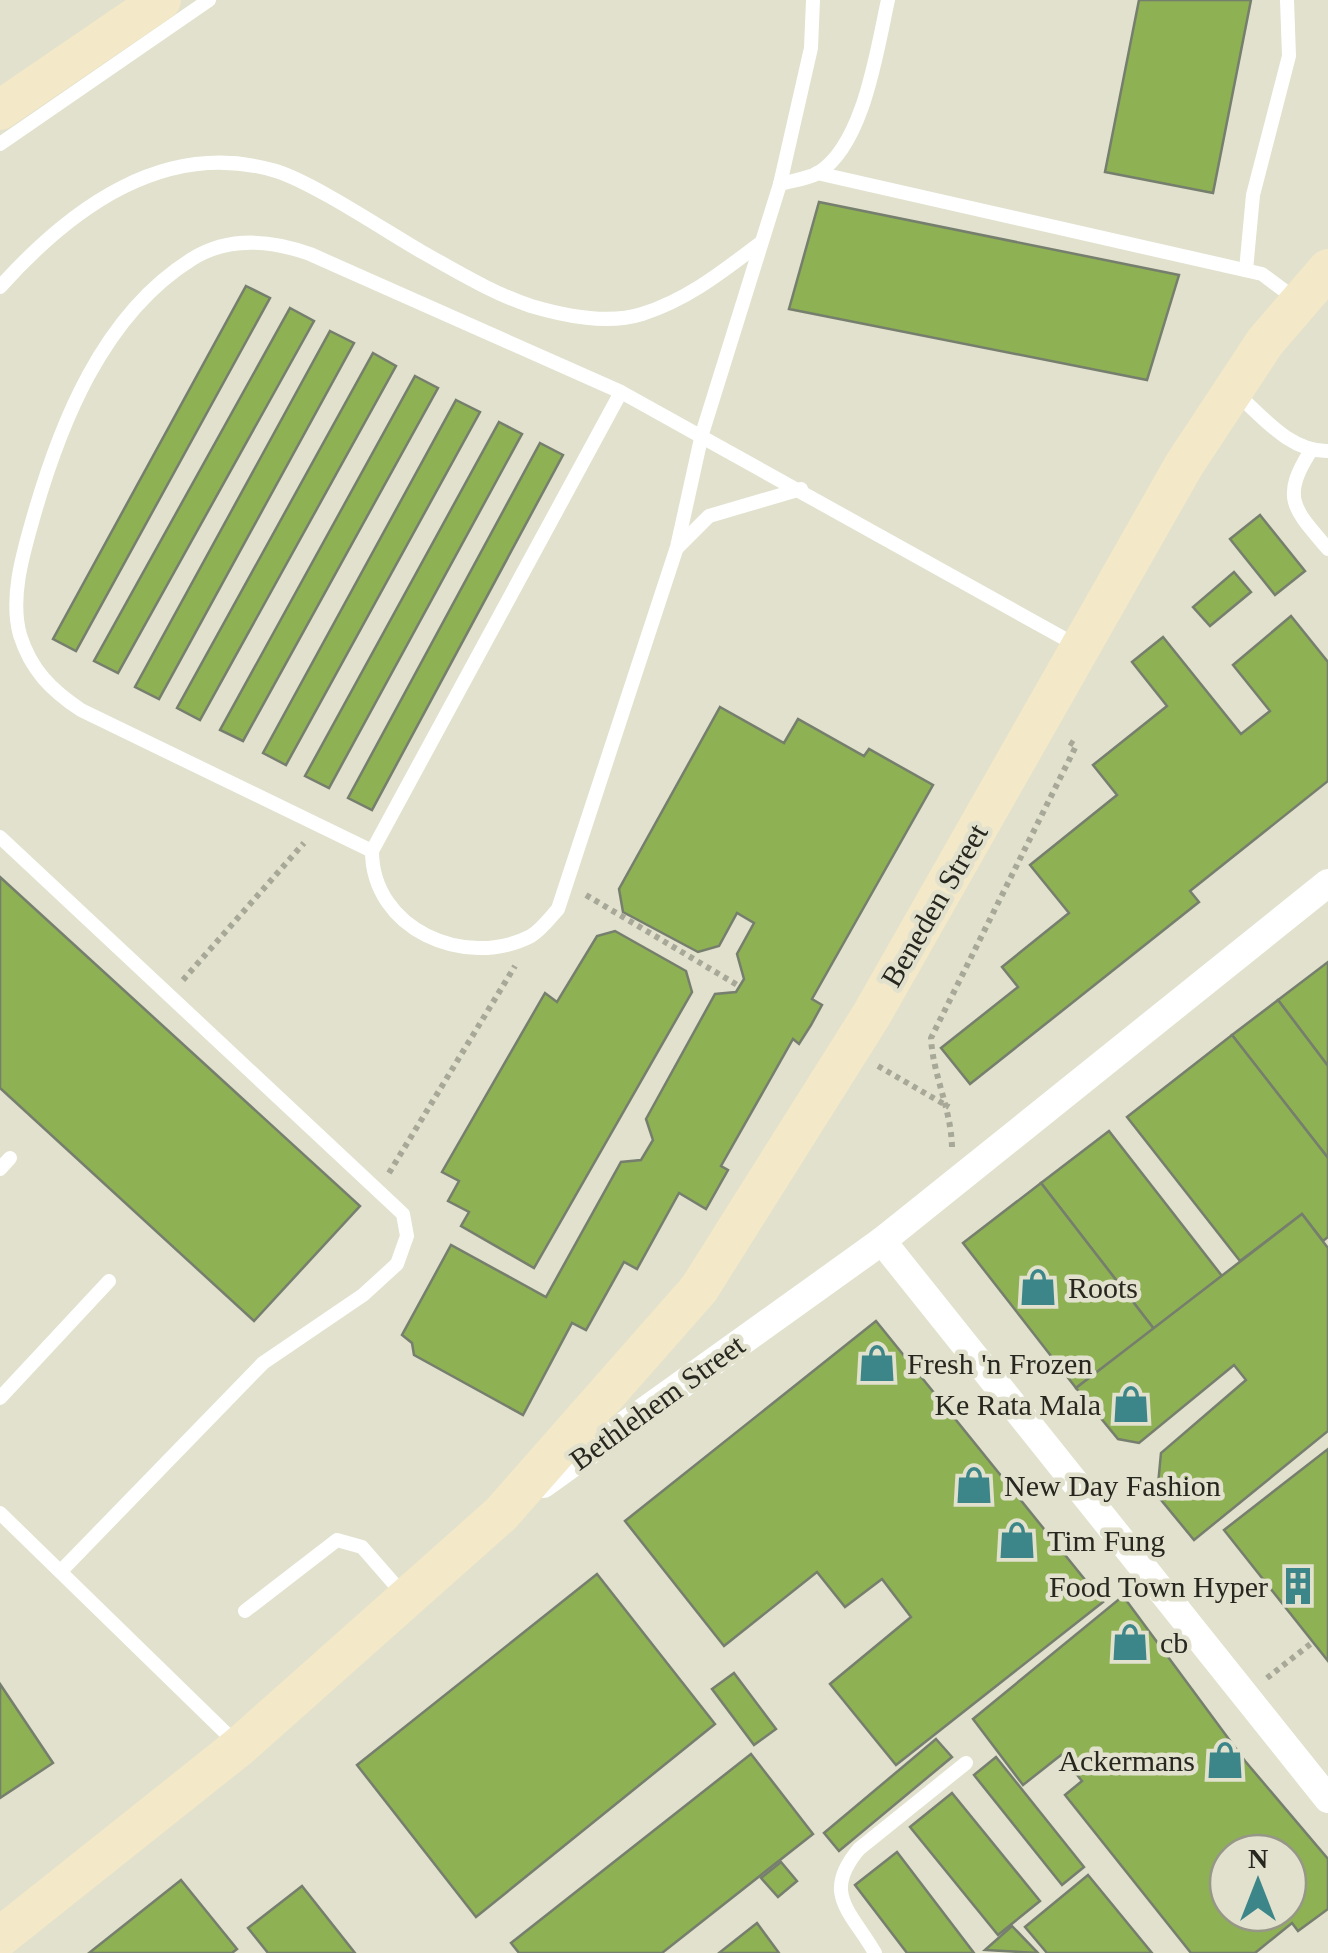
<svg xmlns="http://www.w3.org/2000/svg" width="1328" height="1953" font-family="Georgia,serif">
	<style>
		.building { fill: #8eb154; stroke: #767e6d; stroke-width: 2.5; fill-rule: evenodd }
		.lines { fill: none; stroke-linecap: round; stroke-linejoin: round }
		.path { stroke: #a8a898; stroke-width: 6; stroke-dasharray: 5 5; stroke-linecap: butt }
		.service { stroke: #fff; stroke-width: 14 }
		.minor { stroke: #fff; stroke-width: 28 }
		.secondary { stroke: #f3e8c7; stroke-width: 40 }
		.labels { text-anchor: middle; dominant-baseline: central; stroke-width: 9; stroke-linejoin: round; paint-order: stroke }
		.street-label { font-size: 30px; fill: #272720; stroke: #e1e1cd }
		.poi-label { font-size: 30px; fill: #272720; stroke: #e1e1cd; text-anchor: start }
	</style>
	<rect width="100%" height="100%" fill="#e1e1cd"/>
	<!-- building -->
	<g class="building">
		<path d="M1139 0H1251L1213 193 1105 172Z"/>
		<path d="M819 202 1179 275 1147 380 789 309Z"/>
		<path d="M246 286 270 298 76 651 53 639Z"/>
		<path d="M290 308 314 321 118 673 94 661Z"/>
		<path d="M330 331 354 343 159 699 135 687Z"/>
		<path d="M373 353 396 366 200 720 177 708Z"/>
		<path d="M415 376 438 388 243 741 220 730Z"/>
		<path d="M456 400 480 412 286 765 263 753Z"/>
		<path d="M499 422 522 434 329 788 305 776Z"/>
		<path d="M540 443 563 455 372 810 348 798Z"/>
		<path d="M1260 515 1305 571 1275 595 1230 539Z"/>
		<path d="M1234 572 1251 592 1210 626 1193 607Z"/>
		<path d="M1291 616 1328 662V781L1190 891 1199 902 970 1084 941 1048 1018 987 1002 967 1069 913 1030 865 1117 795 1093 765 1167 706 1132 662 1163 637 1241 734 1270 711 1233 665Z"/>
		<path d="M720 707 784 743 798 719 864 756 869 749 933 785 812 999 822 1005 811 1025 799 1044 793 1039 721 1166 728 1170 706 1209 679 1193 637 1269 624 1262 586 1330 572 1323 523 1415 414 1355 412 1343 402 1335 451 1245 546 1297 621 1162 641 1160 653 1140 646 1119 715 994 736 992 744 979 737 954 754 923 737 913 719 946 698 952 623 912 619 889Z"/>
		<path d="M0 877 360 1206 254 1321 0 1088Z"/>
		<path d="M615 931 686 971 692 992 534 1268 461 1226 469 1212 448 1201 459 1181 442 1172 545 993 557 1002 597 936Z"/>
		<path d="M1328 962V1066L1278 1000Z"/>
		<path d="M1278 1000 1328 1066V1158L1232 1035Z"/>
		<path d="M1232 1035 1328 1158V1237L1323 1241 1302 1214 1240 1261 1127 1117Z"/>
		<path d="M1109 1131 1222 1276 1154 1329 1041 1183Z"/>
		<path d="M1041 1183 1154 1329 1076 1388 963 1243Z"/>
		<path d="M1302 1214 1328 1248V1431L1194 1540 1157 1495 1161 1453 1246 1380 1234 1365 1139 1443 1118 1439 1076 1388Z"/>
		<path d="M876 1321 1103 1602 896 1765 830 1684 911 1617 882 1579 845 1607 817 1572 724 1646 625 1521Z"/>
		<path d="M1328 1449V1661L1224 1530Z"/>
		<path d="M597 1574 715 1724 476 1917 357 1765Z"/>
		<path d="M1123 1596 1245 1761 1328 1859V1909L1298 1931 1292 1923 1255 1953H1191L1065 1795 1082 1781 1061 1755 1023 1785 973 1719ZM1228 1853H1288V1913H1228Z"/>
		<path d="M734 1673 776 1729 754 1745 712 1689Z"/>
		<path d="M0 1684 53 1763 0 1798Z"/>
		<path d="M936 1739 952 1757 839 1851 824 1833Z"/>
		<path d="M751 1754 813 1834 662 1953H519L511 1943Z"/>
		<path d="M996 1757 1084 1867 1062 1885 974 1775Z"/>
		<path d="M952 1793 1040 1901 998 1935 910 1827Z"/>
		<path d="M897 1852 974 1953H907L855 1885Z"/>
		<path d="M781 1862 797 1881 778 1897 761 1878Z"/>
		<path d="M1088 1875 1152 1953H1047L1025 1927Z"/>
		<path d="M181 1880 237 1949 232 1953H89Z"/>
		<path d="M302 1886 355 1953H268L248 1928Z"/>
		<path d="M757 1923 779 1953H719Z"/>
		<path d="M1012 1926 1038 1953 985 1950Z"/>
	</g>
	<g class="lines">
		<!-- path -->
		<g class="path">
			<path d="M586 895 739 986"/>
			<path d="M183 980 304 843"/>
			<path d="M878 1066 949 1107"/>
			<path d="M952 1147C951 1108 933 1076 931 1038L1076 746 1068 741"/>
			<path d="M389 1173 515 966"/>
			<path d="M1267 1678 1313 1642"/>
		</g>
		<!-- service -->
		<g class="service">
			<path d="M0 144 209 0"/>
			<path d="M817 173 1262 274 1297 300"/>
			<path d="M780 184C791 181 807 179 818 173 864 145 877 49 888 0"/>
			<path d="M1246 270 1253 195 1289 56 1287 0"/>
			<path d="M0 287C71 208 165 138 276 171 314 183 384 230 422 252 458 272 492 293 531 306 565 316 607 325 642 314 687 300 722 272 759 244"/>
			<path d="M621 392 372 851 81 710C51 690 31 670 20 635 10 599 22 557 32 522 59 426 102 315 192 259 229 236 271 240 310 254L621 392 1076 645"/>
			<path d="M1236 393C1263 417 1290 452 1328 451"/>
			<path d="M1310 452C1280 499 1295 510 1328 549"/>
			<path d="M678 547 709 516 801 489"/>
			<path d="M0 837 403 1214 407 1236 397 1264 363 1295 263 1363 61 1571"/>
			<path d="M372 851C372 929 465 970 531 936 541 930 550 918 558 909L677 547 702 434 780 184 811 48 813 0"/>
			<path d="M0 1169 10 1158"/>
			<path d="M0 1398 109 1281"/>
			<path d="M0 1513 235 1742"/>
			<path d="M245 1611 337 1540 362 1547 403 1594"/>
			<path d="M875 1953C851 1911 821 1894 859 1849L966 1763"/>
		</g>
		<!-- minor -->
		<g class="minor">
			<path d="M882 1241 1328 1799"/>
			<path d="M543 1484 882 1241 1328 883"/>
		</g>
		<!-- secondary -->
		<g class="secondary">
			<path d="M0 110 161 0"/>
			<path d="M0 1937 240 1746 501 1514 699 1289 872 1014 1184 465 1265 342 1328 269"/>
		</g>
	</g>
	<!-- icons -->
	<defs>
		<g id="shop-bare" transform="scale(3)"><path d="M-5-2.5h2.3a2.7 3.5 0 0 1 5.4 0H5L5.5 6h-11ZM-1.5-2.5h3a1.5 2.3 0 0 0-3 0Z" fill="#3c8589" stroke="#e1e1cd" stroke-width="2.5" paint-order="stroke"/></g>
		<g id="building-bare" transform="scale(3)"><path d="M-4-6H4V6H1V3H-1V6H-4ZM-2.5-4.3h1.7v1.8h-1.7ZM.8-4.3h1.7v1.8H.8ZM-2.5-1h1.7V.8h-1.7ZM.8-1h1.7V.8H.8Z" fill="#3c8589" stroke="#e1e1cd" stroke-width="2.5" paint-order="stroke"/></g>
	</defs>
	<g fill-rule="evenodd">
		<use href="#shop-bare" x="1038" y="1287"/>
		<use href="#shop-bare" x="877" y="1363"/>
		<use href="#shop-bare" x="1131" y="1404"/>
		<use href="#shop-bare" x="974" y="1485"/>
		<use href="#shop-bare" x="1017" y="1540"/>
		<use href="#building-bare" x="1298" y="1586"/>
		<use href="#shop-bare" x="1130" y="1642"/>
		<use href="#shop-bare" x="1225" y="1760"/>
	</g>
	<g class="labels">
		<!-- street labels -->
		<g class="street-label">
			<text transform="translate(934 905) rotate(-60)">Beneden Street</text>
			<text transform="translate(657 1402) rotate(-36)">Bethlehem Street</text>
		</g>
		<!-- poi labels -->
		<g class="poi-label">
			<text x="1068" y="1287">Roots</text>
			<text x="907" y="1363">Fresh 'n Frozen</text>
			<text x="1101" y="1404" text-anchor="end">Ke Rata Mala</text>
			<text x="1004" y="1485">New Day Fashion</text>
			<text x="1047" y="1540">Tim Fung</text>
			<text x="1268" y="1586" text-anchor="end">Food Town Hyper</text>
			<text x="1160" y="1642">cb</text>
			<text x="1195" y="1760" text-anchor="end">Ackermans</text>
		</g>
	</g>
	<!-- north arrow -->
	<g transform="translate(1258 1883)"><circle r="48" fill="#e1e1cd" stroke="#979788" stroke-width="2.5"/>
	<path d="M0-8L18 38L0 25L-18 38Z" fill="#3c8589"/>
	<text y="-15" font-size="28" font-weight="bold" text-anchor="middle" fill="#272720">N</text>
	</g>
</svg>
